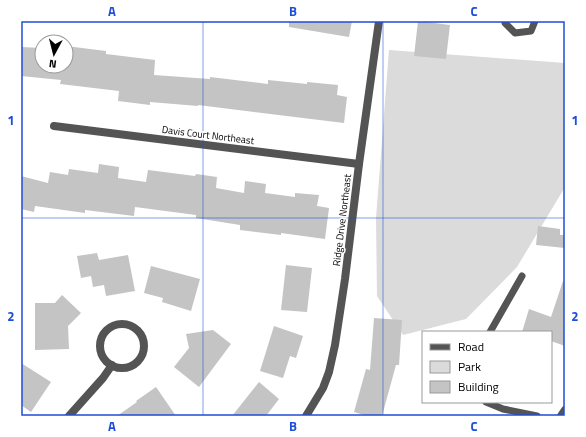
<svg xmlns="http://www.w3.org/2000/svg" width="586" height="437" font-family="'Titillium Web',sans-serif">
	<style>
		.green { fill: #dbdbdb }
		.building { fill: #c4c4c4 }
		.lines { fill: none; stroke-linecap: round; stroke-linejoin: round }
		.service { stroke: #545454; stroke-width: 7 }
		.minor { stroke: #545454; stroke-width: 8 }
		.grid { fill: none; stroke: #1d4ed8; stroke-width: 1; stroke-opacity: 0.55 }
		.labels { text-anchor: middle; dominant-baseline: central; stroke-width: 3; stroke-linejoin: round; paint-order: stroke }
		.street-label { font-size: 10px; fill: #000; stroke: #fff }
		.neatline { fill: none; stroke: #1d4ed8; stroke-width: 1.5 }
		.grid-label { font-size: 13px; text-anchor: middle; font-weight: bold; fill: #1d4ed8 }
	</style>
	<rect width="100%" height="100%" fill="#fff"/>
	<!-- green -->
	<path class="green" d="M389 50 565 63V187L517 267 466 319 403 335 377 296 376 218Z"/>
	<!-- building -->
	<g class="building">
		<path d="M289 21H352L349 37 289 27Z"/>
		<path d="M418 21 450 25 446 59 414 56Z"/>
		<path d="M66 46 106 51V54L155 60 154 75 210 79V77L268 84V80L307 84V82L338 85 337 95 347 97 344 123 198 105V106L150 102V105L118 101 119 91 60 84 61 80 21 76V47L42 48V66H66Z"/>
		<path d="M99 164 119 167 118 178 146 182 148 170 195 176 196 174 217 177 216 188 244 193 245 181 266 184 265 193 295 197V193L319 195 317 206 329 208 325 239 281 233V235L240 230V225L196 218V215L135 207 134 216 85 210V213L35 206 34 212 21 209V176L48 183 50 172 68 175 69 169 98 173Z"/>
		<path d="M538 226 560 229V235H565V248L536 245Z"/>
		<path d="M97 253 99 260 128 255 135 291 106 296 104 285 93 287 91 276 81 278 77 256Z"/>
		<path d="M286 265 312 268 307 312 281 310Z"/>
		<path d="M151 266 200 279 191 311 162 302 163 298 144 293Z"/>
		<path d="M563 281 565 282V346L551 341V332H522L529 309 551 317Z"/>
		<path d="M62 295 81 313 68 326 69 349 35 350V303H55Z"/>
		<path d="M374 318 402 320 399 365H396L382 416H367L354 412 366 369 370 370Z"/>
		<path d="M274 326 303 336 296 358 290 356 283 378 260 371Z"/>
		<path d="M213 330 231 344 199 387 174 367 189 348 186 334Z"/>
		<path d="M21 363 51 382 31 412 21 405Z"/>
		<path d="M259 382 279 399 266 416H232Z"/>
		<path d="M156 387 176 416H117L137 402 136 401Z"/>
	</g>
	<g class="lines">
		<!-- service -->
		<g class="service">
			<path d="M506 21 505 23 515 33 531 31 535 21"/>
			<path d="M490 332 522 276"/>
			<path d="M486 402 503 409 537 416"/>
		</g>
		<!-- minor -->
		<g class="minor">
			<path d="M54 126 359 164"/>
			<circle cx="122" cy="346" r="22"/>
			<path d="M69 416 103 378 112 365"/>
			<path d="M306 416 323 388 329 372 335 345 345 279 359 164 379 21"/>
			<path d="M561 416 565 410"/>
		</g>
	</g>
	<!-- grid -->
	<path class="grid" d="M203 21V416M383 21V416M21 218H565"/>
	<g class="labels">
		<!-- street labels -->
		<g class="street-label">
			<text transform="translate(208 135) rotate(7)">Davis Court Northeast</text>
			<text transform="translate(342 220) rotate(-83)">Ridge Drive Northeast</text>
		</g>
	</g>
	<!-- border -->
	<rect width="586" height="437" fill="none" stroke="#ffffff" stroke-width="44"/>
	<!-- legend -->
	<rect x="422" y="331" width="130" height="72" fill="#ffffff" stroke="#999999"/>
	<rect x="430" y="344" width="20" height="6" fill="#545454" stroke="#999999"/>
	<text x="458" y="351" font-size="12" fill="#000000">Road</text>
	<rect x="430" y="361" width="20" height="12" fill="#dbdbdb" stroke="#999999"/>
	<text x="458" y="371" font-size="12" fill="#000000">Park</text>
	<rect x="430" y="381" width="20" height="12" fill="#c4c4c4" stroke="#999999"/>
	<text x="458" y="391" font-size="12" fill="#000000">Building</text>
	<!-- north arrow -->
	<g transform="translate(54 54) rotate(187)"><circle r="19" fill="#ffffff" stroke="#999999"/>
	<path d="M0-3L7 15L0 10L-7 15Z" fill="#000000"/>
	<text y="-6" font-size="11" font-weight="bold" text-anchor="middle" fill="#000000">N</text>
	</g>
	<rect x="22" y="22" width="542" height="393" class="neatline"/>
	<g class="grid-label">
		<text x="112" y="16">A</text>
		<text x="293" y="16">B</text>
		<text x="474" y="16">C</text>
		<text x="11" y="125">1</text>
		<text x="575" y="125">1</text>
		<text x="11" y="321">2</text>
		<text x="575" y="321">2</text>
		<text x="112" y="431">A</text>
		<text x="293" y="431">B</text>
		<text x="474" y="431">C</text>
	</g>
</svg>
